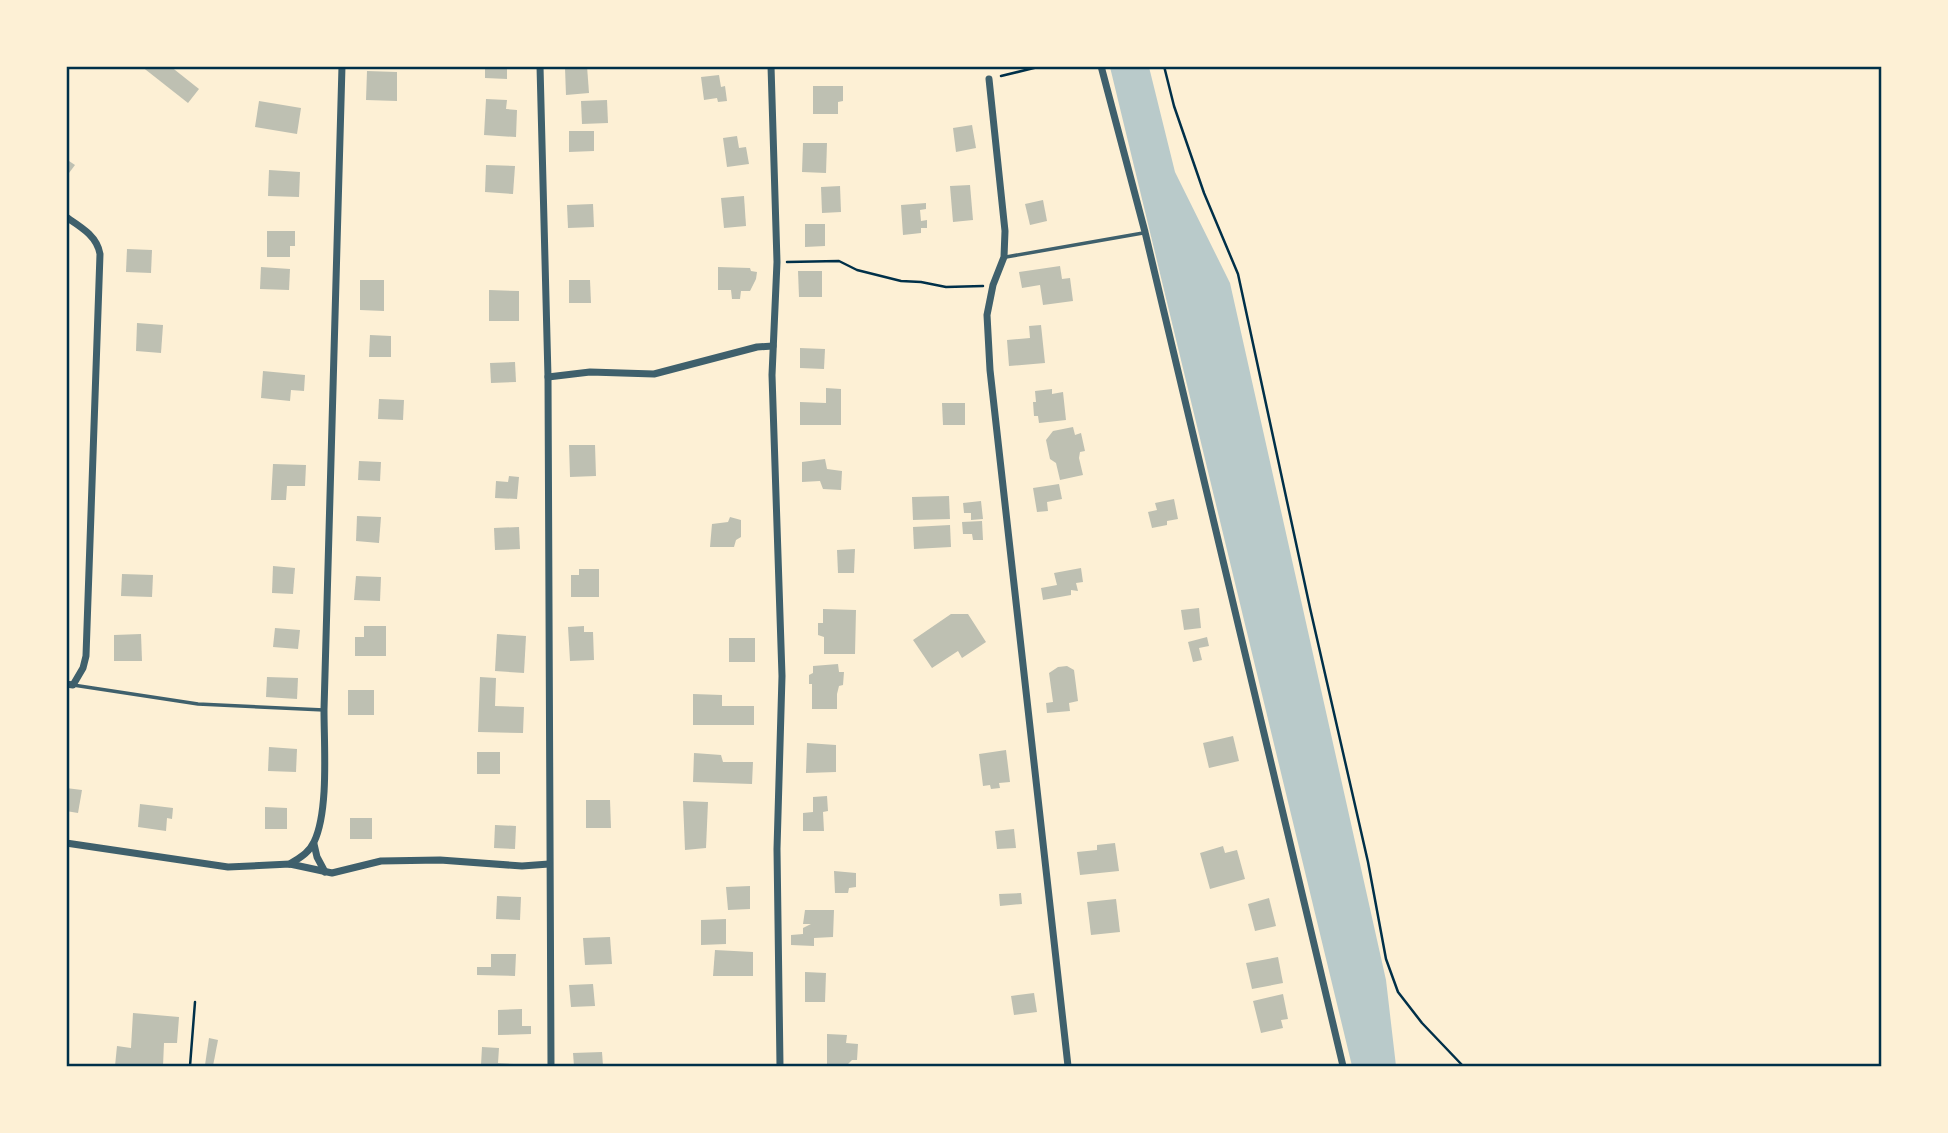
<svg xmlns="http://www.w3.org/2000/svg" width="1948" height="1133" font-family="Lato,sans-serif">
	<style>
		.green { fill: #b9caca }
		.building { fill: #bec0b2 }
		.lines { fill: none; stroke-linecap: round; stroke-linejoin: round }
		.path { stroke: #003049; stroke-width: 2.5 }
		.service { stroke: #3f606c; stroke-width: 3.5 }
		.minor { stroke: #3f606c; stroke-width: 7 }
		.neatline { fill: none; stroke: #003049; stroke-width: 2.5 }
	</style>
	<rect width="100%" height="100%" fill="#fdf0d5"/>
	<!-- green -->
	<path class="green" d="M1110 67H1149L1175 172 1230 283 1386 980 1396 1066H1352Z"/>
	<!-- building -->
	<g class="building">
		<path d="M141 66H170L199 89 188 103Z"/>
		<path d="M485 66H507V79L485 78Z"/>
		<path d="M587 66 589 93 566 95 565 68Z"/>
		<path d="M367 71 397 72V101L366 100Z"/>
		<path d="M719 75 721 87 725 86 727 101 718 102 717 98 704 100 701 77Z"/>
		<path d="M813 86H843V101L838 102V114H813Z"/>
		<path d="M486 99 507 100 506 109 517 110 516 137 484 135Z"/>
		<path d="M607 100 608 123 582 124 581 101Z"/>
		<path d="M259 101 301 108 297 134 255 127Z"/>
		<path d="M972 125 976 148 956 152 953 128Z"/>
		<path d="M569 131H594V151L569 152Z"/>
		<path d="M737 136 739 148 746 147 749 164 727 167 723 138Z"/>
		<path d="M803 143H827L826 173 802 172Z"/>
		<path d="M66 159 75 165 66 177Z"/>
		<path d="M486 165 515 166 513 194 485 192Z"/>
		<path d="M269 170 300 172 299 197 268 196Z"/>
		<path d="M970 185 973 220 953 222 950 186Z"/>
		<path d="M840 186 841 212 822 213 821 187Z"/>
		<path d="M744 196 746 226 724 228 721 198Z"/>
		<path d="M1043 200 1047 221 1030 225 1025 204Z"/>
		<path d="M926 203V209L920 210 921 221 927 220V228H921V233L903 235 901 205Z"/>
		<path d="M593 204 594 227 568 228 567 205Z"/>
		<path d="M805 224H825V246L805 247Z"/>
		<path d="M267 231H295V246H290V257H267Z"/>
		<path d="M127 249 152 250 151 273 126 272Z"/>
		<path d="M1060 266 1062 279 1070 278 1073 301 1043 305 1040 285 1022 288 1019 272Z"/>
		<path d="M261 267 290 269 289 290 260 289Z"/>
		<path d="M718 267 750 268 751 271 757 272 756 279 750 291H741L740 299H732L731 290H718Z"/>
		<path d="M798 271H822V297H799Z"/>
		<path d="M360 280H384V311L360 310Z"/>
		<path d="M569 280H590L591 303H569Z"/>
		<path d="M489 290 519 291V321H489Z"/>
		<path d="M137 323 163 325 161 353 136 351Z"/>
		<path d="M1041 325 1045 363 1009 366 1007 340 1030 338 1029 326Z"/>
		<path d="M370 335 391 336V357H369Z"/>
		<path d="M800 348 825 349 824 369 800 368Z"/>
		<path d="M515 362 516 382 491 383 490 363Z"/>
		<path d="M263 371 305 375 304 391 291 390 290 401 261 398Z"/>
		<path d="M826 388 841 389V425H800V402L826 403Z"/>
		<path d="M1052 389V394L1063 392 1066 420 1039 423 1038 416H1034L1033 402H1036L1035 391Z"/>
		<path d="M379 399 404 400 403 420 378 419Z"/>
		<path d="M942 403H965V425H943Z"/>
		<path d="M1073 427 1075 435 1081 433 1085 451 1080 452 1079 458 1083 475 1060 480 1056 463 1050 459 1046 440 1053 431Z"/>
		<path d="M569 445H595L596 476 570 477Z"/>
		<path d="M825 459 827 469 842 471 841 490 823 489 820 481 802 482V462Z"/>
		<path d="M359 461 381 462 380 481 358 480Z"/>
		<path d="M273 464 306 465 305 486H287L286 500H271Z"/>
		<path d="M509 476 519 477 517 499 495 498 496 481 508 482Z"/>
		<path d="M1059 484 1062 499 1047 502 1048 511 1037 512 1033 488Z"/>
		<path d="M949 496 950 519 913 520 912 497Z"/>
		<path d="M1174 499 1178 519 1167 521V525L1152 528 1148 512 1157 510 1155 503Z"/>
		<path d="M981 501 983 519 971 520V513H964L963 503Z"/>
		<path d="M357 516 381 517 379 543 356 541Z"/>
		<path d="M730 517 741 520V537L736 540 734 547H710L712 524 728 522Z"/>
		<path d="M982 521 983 540H973L972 534H963L962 522Z"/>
		<path d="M950 525 951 547 914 549 913 527Z"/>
		<path d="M519 527 520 549 495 550 494 528Z"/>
		<path d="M855 549 854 573H838L837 550Z"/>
		<path d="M273 566 295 568 293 594 272 593Z"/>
		<path d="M1081 568 1083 582 1076 583 1078 591 1071 590V595L1043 600 1041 588 1057 585 1054 573Z"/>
		<path d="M579 569H599V597H571V575H579Z"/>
		<path d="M122 574 153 575 152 597 121 596Z"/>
		<path d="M356 576 381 577 380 601 354 600Z"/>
		<path d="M1199 608 1201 628 1184 630 1181 610Z"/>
		<path d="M823 609 856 610 855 654H824V637L818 635V623H823Z"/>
		<path d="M951 614H968L986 642 962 658 958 651 932 668 913 640Z"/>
		<path d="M364 626H386V656H355V637H364Z"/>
		<path d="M584 626V632H593L594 660 570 661 568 627Z"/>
		<path d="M275 628 300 630 298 649 273 647Z"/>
		<path d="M141 634 142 661H114V635Z"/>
		<path d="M497 634 526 636 524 673 495 671Z"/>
		<path d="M1207 637 1209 646 1199 648 1202 660 1193 662 1188 642Z"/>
		<rect x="729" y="638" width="26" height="24"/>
		<path d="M838 664 839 672H844L843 685 839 686 837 694V709H812V684H809V675L813 673V666Z"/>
		<path d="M1067 666 1074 670 1078 701 1069 703 1070 711 1047 713 1046 703 1053 702 1049 673 1058 667Z"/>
		<path d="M267 677 298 678 297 699 266 697Z"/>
		<path d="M480 677 496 678 495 706 524 707 523 733 478 732Z"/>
		<rect x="348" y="690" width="26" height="25"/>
		<path d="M693 694 722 695V706H754V725H693Z"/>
		<path d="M1233 736 1239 761 1209 768 1203 743Z"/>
		<path d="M807 743 836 745V772L806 773Z"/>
		<path d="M269 747 297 749 296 772 268 771Z"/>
		<path d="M1006 750 1010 782 999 783 1000 788 991 789 990 785 983 786 979 754Z"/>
		<rect x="477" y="752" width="23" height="22"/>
		<path d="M694 753 721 755 723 762H753L752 784 693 782Z"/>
		<path d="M66 788 82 790 78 813 66 811Z"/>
		<path d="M827 796 828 811 823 812 824 831H803V813L813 812V797Z"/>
		<path d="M586 800H610L611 828H586Z"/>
		<path d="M683 801 708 802 706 848 685 850Z"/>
		<path d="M140 804 173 808 172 819 167 818 166 831 138 827Z"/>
		<path d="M265 807 287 808V829H265Z"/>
		<rect x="350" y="818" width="22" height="21"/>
		<path d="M495 825 516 826 515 849 494 848Z"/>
		<path d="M1014 829 1016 848 997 849 995 831Z"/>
		<path d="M1115 843 1119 871 1080 875 1077 852 1097 850V845Z"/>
		<path d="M1223 846 1225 853 1237 850 1245 879 1210 889 1200 853Z"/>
		<path d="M834 871 856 873V887L849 888 848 893H835Z"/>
		<path d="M750 886V909L728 910 726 887Z"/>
		<path d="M1021 893 1022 904 1000 906 999 894Z"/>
		<path d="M497 896 521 897 520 920 496 919Z"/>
		<path d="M1269 898 1276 926 1255 931 1248 904Z"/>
		<path d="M1116 899 1120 932 1091 935 1087 902Z"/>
		<path d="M805 910H834L833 937 814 938V946L791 945V935L803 934V928L811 924H803Z"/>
		<path d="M726 919V944L701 945V920Z"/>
		<path d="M610 937 612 964 585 965 583 938Z"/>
		<path d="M715 950 753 952V976H713Z"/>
		<path d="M491 954H516L515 976 477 975V967H491Z"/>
		<path d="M1278 957 1283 983 1252 989 1246 963Z"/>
		<path d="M805 972 826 973 825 1002H805Z"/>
		<path d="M593 984 595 1006 571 1007 569 985Z"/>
		<path d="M1034 993 1037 1012 1014 1015 1011 996Z"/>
		<path d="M1283 994 1288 1019 1281 1020 1283 1028 1261 1033 1253 1001Z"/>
		<path d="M522 1009V1026H531V1034L498 1035V1010Z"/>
		<path d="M133 1013 179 1017 177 1043H164L163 1066H115L117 1046 131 1048Z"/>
		<path d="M827 1034 847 1035 846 1043 858 1044 857 1060H852L846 1066H827Z"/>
		<path d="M209 1038 218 1040 213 1066 205 1065Z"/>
		<path d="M482 1047 499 1048 498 1063 514 1064V1066L481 1065Z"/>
		<path d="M602 1052 603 1066H574L573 1053Z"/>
	</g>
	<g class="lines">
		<!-- path -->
		<g class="path">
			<path d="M1164 66 1174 106 1204 193 1238 274 1310 608 1368 862 1386 959 1398 992 1422 1023 1463 1066"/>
			<path d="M1001 76 1042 66"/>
			<path d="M787 262 839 261 857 270 901 281 921 282 946 287 983 286"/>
			<path d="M190 1066 195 1002"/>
		</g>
		<!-- service -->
		<g class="service">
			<path d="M1006 257 1143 233"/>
			<path d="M73 685 198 704 324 710"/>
		</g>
		<!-- minor -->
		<g class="minor">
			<path d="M540 66 548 377 551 1066"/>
			<path d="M771 66 777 262 772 375 782 676 777 849 780 1066"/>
			<path d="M1101 66 1145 232 1343 1066"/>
			<path d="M989 79 1005 231 1004 257 993 285 987 315 990 370 1068 1066"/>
			<path d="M66 217C81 227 97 236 100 254L86 656 83 668 73 685 66 684"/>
			<path d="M548 377 590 372 654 374 757 347 773 346"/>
			<path d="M66 843 228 867 290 864 332 873 381 861 440 860 522 866 549 864"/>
			<path d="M314 844 317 857 325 872"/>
			<path d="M290 864C299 858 309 853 314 842 329 811 324 746 324 710L342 66"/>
		</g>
	</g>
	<!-- border -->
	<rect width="1948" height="1133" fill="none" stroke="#fdf0d5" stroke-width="136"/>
	<rect x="68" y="68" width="1812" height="997" class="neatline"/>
</svg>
